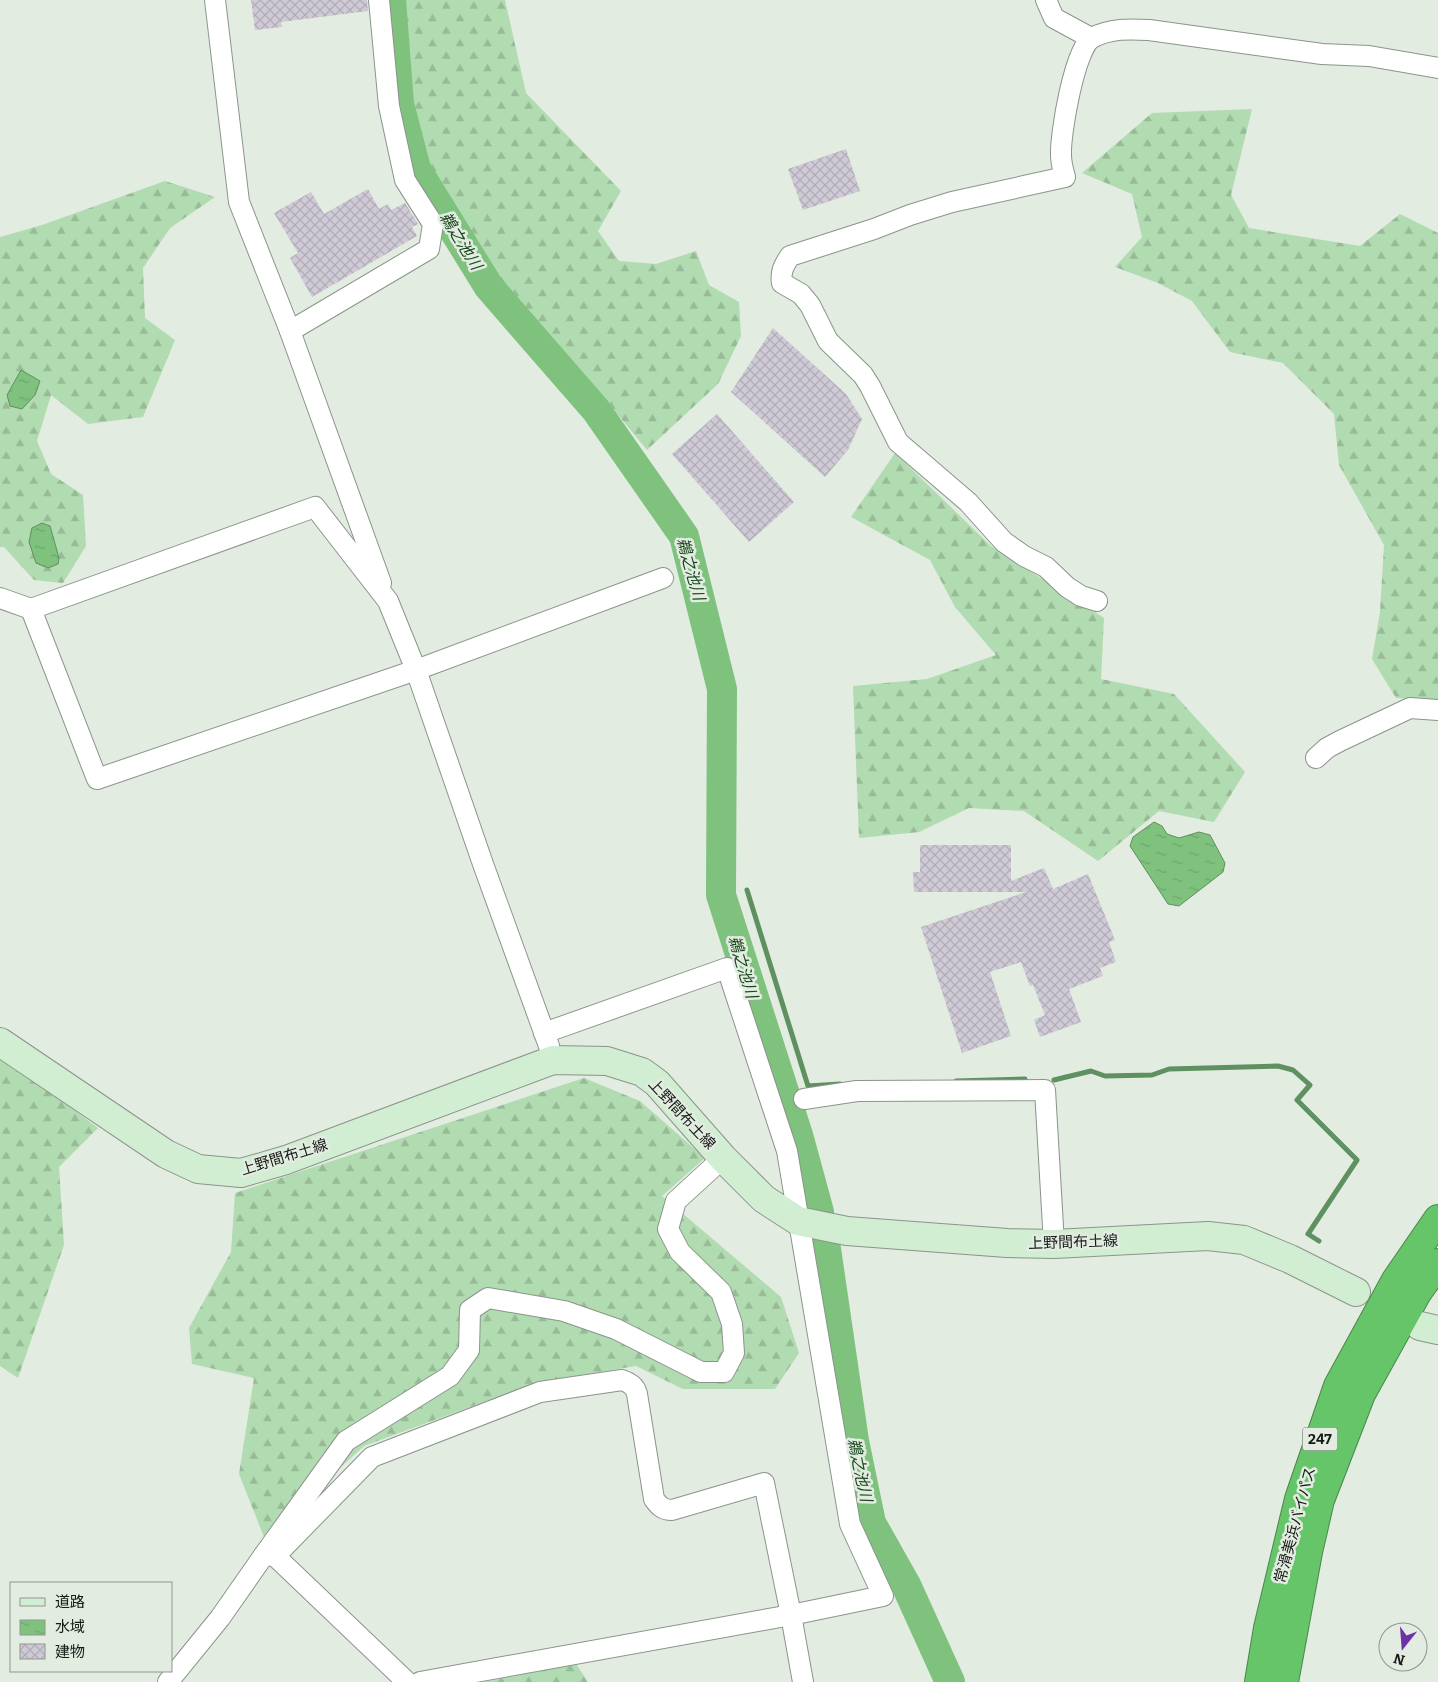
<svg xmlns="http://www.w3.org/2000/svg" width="1438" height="1682" font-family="Bitter,'Noto Sans JP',serif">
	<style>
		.forest { fill: url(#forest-firs) }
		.water { fill: url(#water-ripples); stroke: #5f905f }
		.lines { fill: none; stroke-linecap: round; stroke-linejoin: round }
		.stream { stroke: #5f905f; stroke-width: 5 }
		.river { stroke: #7ec27e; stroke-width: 30 }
		.building { fill: url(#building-cross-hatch) }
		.street-casing { stroke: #8b948b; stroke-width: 22 }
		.secondary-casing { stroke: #8b948b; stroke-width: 30 }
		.highway-casing { stroke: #4a884c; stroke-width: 30 }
		.street { stroke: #fff; stroke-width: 20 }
		.secondary { stroke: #d1edd2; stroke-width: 28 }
		.highway { stroke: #66c469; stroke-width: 28 }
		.labels { text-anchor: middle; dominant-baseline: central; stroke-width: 5; stroke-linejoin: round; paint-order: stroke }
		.shield { fill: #e2ece1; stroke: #545954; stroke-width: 1 }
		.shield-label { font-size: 14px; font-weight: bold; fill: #171a17 }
		.street-label { font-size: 15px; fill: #171a17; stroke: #e2ece1 }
		.water-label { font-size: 16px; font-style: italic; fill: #19481c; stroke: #e2ece1 }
	</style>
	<defs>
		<pattern id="forest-firs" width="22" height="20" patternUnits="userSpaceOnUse" patternTransform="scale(1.25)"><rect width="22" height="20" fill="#b1dbb0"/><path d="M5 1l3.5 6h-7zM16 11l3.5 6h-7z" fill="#98bb97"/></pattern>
		<pattern id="water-ripples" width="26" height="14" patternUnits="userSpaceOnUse" patternTransform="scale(1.25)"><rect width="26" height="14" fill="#7ec27e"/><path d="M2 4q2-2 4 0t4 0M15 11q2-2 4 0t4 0" fill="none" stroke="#6ca66c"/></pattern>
		<pattern id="building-cross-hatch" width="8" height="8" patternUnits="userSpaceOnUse" patternTransform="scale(1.25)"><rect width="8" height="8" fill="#cfcad6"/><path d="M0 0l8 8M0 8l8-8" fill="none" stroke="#b1adb7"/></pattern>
	</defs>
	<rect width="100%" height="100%" fill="#e2ece1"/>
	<!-- forest -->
	<g class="forest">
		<path d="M401 0H505L526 93 621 191 598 231 619 261 656 264 696 251 709 285 739 302 741 336 718 384 647 450 600 393 496 283 459 224 424 163 408 99Z"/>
		<path d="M1252 109 1231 195 1249 228 1360 246 1400 214 1438 233V700L1396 698 1372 659 1380 612 1384 545 1339 465 1334 414 1283 363 1230 352 1192 301 1158 283 1115 267 1142 237 1132 194 1082 173 1152 113Z"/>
		<path d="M165 181 215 197 170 228 143 268 145 318 175 340 143 417 88 424 51 395 37 441 51 474 83 495 86 546 63 583 34 580 4 547H0V237L42 225Z"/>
		<path d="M895 453 991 546 1104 618 1101 679 1174 694 1245 772 1214 822 1159 811 1098 861 1024 811 969 808 919 832 859 838 853 686 927 679 996 655 955 607 930 560 851 517Z"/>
		<path d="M0 1055 98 1128 59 1167 64 1245 18 1378 0 1366Z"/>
		<path d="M584 1078 640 1101 705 1158 662 1196 781 1297 799 1353 775 1389H683L636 1366 535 1383 364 1446 264 1537 239 1474 254 1378 192 1364 189 1328 231 1252 235 1193Z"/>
		<path d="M576 1664 588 1682H484Z"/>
	</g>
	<!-- water -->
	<g class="water">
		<path d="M21 370 40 381 35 395 22 409 10 406 7 395Z"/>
		<path d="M42 523 50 526 59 558 58 564 48 568 36 563 29 542 32 528Z"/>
		<path d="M1154 822 1162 826 1167 834 1179 838 1199 832 1210 835 1225 863 1223 872 1179 906 1168 904 1130 846 1133 837Z"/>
	</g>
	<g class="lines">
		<!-- stream -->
		<g class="stream">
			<path d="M747 890 808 1086 840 1084"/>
			<path d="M1054 1080 1091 1071 1105 1076 1152 1075 1169 1069 1278 1066 1293 1070 1310 1085 1297 1100 1357 1160 1308 1234 1319 1241"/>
			<path d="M956 1081 1025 1079"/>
		</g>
		<!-- river -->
		<g class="river">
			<path d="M391 0 399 104 416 169 489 287 596 410 684 536 722 689 721 895 798 1135 819 1212"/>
			<path d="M825 1242 854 1441 871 1523 906 1585 950 1682"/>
		</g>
	</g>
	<!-- building -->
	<g class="building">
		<path d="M251 0H367L368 11 281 22 282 27 255 30Z"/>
		<path d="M846 149 860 191 803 210 788 169Z"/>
		<path d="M368 189 379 209 388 204 391 210 405 203 418 224 412 227 417 236 312 297 290 258 298 253 274 213 311 192 324 214Z"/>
		<path d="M773 328 846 394 862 419 848 450 825 477 731 392Z"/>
		<path d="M717 414 794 502 749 542 672 454Z"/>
		<path d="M920 845H1011V881L1044 868 1053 889 1088 874 1115 940 1109 942 1116 962 1100 968 1103 976 1069 989 1081 1022 1040 1037 1034 1020 1045 1015 1033 985 1030 986 1021 962 990 972 1011 1036 962 1053 921 927 1026 892H914L913 872H920Z"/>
	</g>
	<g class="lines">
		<!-- street casing -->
		<g class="street-casing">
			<g id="street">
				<path d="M215 0 239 202 290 331 381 583"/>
				<path d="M1046 0 1054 18 1091 38"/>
				<path d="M290 331 429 249 433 224 405 180 389 106 379 0"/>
				<path d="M0 598 31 609 315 507 388 601 416 670 483 864 549 1046"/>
				<path d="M1097 601 1081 596 1067 587 1046 567 1024 556 1004 542 968 502 898 442 870 386 863 375 828 341 810 305 801 294 782 283C780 272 784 265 790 256L874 229 910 215 952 202 1065 177C1063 170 1061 162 1061 155 1060 134 1075 47 1092 38 1110 28 1130 29 1149 30L1322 54 1369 56 1438 68"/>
				<path d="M31 609 97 779 416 670 663 578"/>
				<path d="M1316 758 1327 748 1340 741 1410 708 1438 710"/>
				<path d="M804 1099 857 1091 1045 1090 1054 1244"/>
				<path d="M278 1553 372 1457 540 1392 622 1380C630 1383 635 1386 637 1394L654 1499C659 1506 663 1510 672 1510L764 1483 791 1615 803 1682"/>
				<path d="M264 1555 275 1556 407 1682"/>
				<path d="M168 1682 220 1618 264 1555 346 1441 450 1376 469 1350 470 1310 488 1298 564 1311 616 1329 701 1372H724L734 1353 732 1324 721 1292 680 1252 668 1229 676 1201 723 1158"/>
				<path d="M420 1682 791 1615 883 1596 850 1524 787 1151 727 968 544 1033"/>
			</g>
		</g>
		<!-- secondary casing -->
		<g class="secondary-casing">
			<g id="secondary">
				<path d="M0 1042 166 1154 198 1169 241 1173 286 1160 553 1060 607 1061 642 1072 657 1083 723 1158 764 1199 798 1221 847 1231 1007 1243 1054 1244 1208 1236 1244 1240 1290 1259 1356 1292"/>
				<path d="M1420 1326 1438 1330"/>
			</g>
		</g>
		<!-- highway casing -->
		<g class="highway-casing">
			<g id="highway">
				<path d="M1259 1682 1268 1628 1299 1499 1338 1386 1396 1280 1438 1219"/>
				<path d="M1284 1682 1308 1552 1320 1500 1361 1394 1417 1293 1438 1263"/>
			</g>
		</g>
		<!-- street -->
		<use href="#street" class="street"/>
		<!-- secondary -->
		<use href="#secondary" class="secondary"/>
		<!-- highway -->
		<use href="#highway" class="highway"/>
	</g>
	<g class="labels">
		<!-- shield labels -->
		<rect class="shield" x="1302.5" y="1427.5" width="35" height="23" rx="4"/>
		<g class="shield-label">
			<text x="1320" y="1439">247</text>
		</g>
		<!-- street labels -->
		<g class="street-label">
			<text transform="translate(682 1114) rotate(47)">上野間布土線</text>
			<text transform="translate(284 1157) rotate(-17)">上野間布土線</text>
			<text transform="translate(1073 1242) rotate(-2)">上野間布土線</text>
			<text transform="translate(1295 1525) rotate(-75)">常滑美浜バイパス</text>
		</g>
		<!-- water labels -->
		<g class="water-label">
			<text transform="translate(461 241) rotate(58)">鵜之池川</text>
			<text transform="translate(691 569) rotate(74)">鵜之池川</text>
			<text transform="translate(743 967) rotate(73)">鵜之池川</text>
			<text transform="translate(860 1470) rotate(78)">鵜之池川</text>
		</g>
	</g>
	<!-- legend -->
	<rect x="10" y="1582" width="162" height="90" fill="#e2ece1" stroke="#919890"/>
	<rect x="20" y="1598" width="25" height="8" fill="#d1edd2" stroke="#919890"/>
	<text x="55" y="1607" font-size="15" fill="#171a17">道路</text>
	<rect x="20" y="1620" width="25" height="15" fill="url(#water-ripples)" stroke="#919890"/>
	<text x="55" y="1632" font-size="15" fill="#171a17">水域</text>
	<rect x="20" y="1644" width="25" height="15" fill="url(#building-cross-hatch)" stroke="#919890"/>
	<text x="55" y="1657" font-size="15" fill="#171a17">建物</text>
	<!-- north arrow -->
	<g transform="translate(1403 1647) rotate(197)"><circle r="24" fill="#e2ece1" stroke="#919890"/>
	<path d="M0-4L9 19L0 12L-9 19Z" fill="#6d32a8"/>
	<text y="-8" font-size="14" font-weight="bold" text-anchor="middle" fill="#171a17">N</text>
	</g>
</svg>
